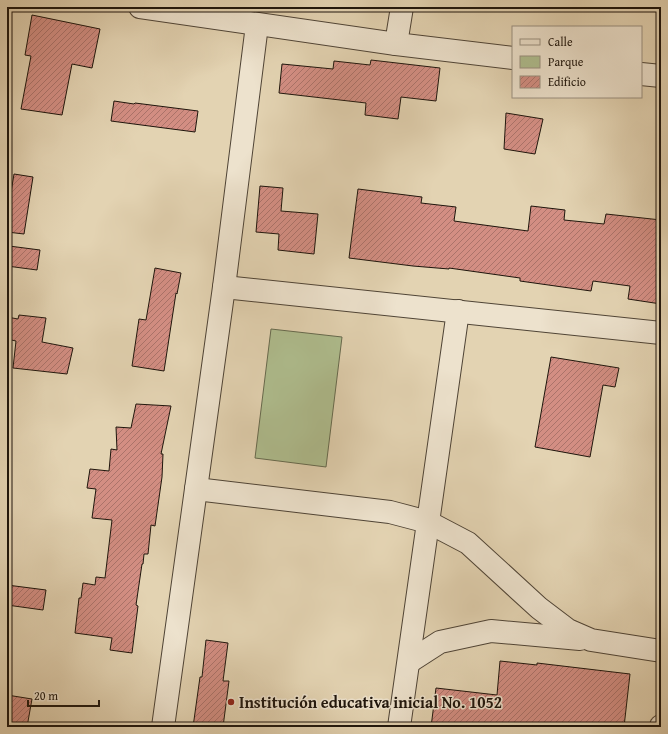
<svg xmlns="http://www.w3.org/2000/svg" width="668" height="734" font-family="'Gentium Book Plus',serif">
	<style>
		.green { fill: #afbe8f; stroke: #666a4e }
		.building { fill: url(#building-hatch); stroke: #1e150c }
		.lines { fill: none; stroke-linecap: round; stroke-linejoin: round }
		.minor-casing { stroke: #4f4436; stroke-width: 24 }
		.minor { stroke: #ede2cd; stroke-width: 22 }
		.poi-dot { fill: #8f2418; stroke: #ede2cd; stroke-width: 1.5 }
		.labels { text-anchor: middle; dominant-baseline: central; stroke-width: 3; stroke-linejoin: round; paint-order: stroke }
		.poi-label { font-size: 16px; font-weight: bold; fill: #1e150c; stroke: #ede2cd; text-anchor: start }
	</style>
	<defs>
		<pattern id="building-hatch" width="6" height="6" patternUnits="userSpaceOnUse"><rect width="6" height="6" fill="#d38e83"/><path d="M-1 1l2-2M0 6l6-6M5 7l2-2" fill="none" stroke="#ab736a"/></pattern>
	</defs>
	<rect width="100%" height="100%" fill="#e3d3b2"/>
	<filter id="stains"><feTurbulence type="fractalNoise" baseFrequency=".005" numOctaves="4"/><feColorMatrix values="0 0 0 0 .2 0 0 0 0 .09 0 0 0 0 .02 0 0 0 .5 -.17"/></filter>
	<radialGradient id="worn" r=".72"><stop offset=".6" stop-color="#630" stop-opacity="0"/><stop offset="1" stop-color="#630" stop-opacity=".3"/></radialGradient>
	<!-- green -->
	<path class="green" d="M271 329 342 337 326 467 255 458Z"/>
	<!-- building -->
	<g class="building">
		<path d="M32 15 100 29 92 68 72 64 62 115 21 109 31 56 25 55Z"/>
		<path d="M371 60 440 68 436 101 401 97 398 119 365 115 366 103 279 93 282 64 333 69 334 61 370 65Z"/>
		<path d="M114 101 134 104 135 103 198 111 195 132 111 121Z"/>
		<path d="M506 113 543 119 535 154 504 149Z"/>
		<path d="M14 174 33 177 24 234 7 232V217Z"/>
		<path d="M260 186 283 188 281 211 318 214 314 254 278 250 279 234 256 232Z"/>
		<path d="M358 189 422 197 421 203 456 207 454 221 528 231 531 206 565 210 564 220 604 224 606 214 661 220V304L628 299 630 286 593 281 591 291 520 281V278L449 268V269L413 266 349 258Z"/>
		<path d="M9 246 40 250 37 270 7 266Z"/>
		<path d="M155 268 181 273 177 294 176 293 164 371 132 366 139 319 146 320Z"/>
		<path d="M19 315 46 318 42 342 73 348 67 374 13 368 16 341 7 339V317L18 319Z"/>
		<path d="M551 357 619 368 615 387 603 385 590 457 535 447Z"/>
		<path d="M136 404 171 406 161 454H163L162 477 155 526 151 525 148 554H144L143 564H142L136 605 138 606 132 653 110 650 112 638 75 633 79 598H81L83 583 95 585 96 577 105 578 112 520 92 518 96 489 87 488 90 469 109 471 111 449 117 450 116 427 131 428Z"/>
		<path d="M7 585 46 590 43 610 7 605Z"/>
		<path d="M206 640 228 643 223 681H229L223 727H193L200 677H202Z"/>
		<path d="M500 661 537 665V663L630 674 624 727H431L436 688 497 695Z"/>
		<path d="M7 695 32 699 27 727H7Z"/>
	</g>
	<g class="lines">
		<!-- minor casing -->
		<g class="minor-casing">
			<g id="minor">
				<path d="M140 7 396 44 513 58"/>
				<path d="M396 44 402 7"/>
				<path d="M641 74 661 76"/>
				<path d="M224 287 661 333"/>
				<path d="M196 489 390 512 428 522 468 543 539 608 568 630 591 640 661 651"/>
				<path d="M409 662 440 642 491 631 580 639"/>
				<path d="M163 727 224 287 257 25"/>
				<path d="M399 727 458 311"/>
				<path d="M661 727V726"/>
			</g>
		</g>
		<!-- minor -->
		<use href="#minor" class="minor"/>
	</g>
	<!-- markers -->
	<circle class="poi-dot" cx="231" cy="702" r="4"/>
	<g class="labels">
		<!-- poi labels -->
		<g class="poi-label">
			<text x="239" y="702">Institución educativa inicial No. 1052</text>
		</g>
	</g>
	<!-- margin -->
	<rect width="668" height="734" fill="none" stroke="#e3d3b2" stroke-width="24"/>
	<rect x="8" y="8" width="652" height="718" fill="none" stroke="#1e150c" stroke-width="2"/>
	<rect x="12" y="12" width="644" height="710" fill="none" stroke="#1e150c"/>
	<!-- legend -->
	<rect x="512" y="26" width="130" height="72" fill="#ede2cd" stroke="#9a9080"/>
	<rect x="520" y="39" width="20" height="6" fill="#ede2cd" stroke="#9a9080"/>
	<text x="548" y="46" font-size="12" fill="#1e150c">Calle</text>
	<rect x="520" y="56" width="20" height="12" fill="#afbe8f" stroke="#9a9080"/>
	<text x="548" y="66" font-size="12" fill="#1e150c">Parque</text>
	<rect x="520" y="76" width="20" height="12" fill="url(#building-hatch)" stroke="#9a9080"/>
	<text x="548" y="86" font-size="12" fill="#1e150c">Edificio</text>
	<!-- scale -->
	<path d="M28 700v6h71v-6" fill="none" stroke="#1e150c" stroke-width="2"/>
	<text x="34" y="700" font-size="12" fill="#1e150c" stroke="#ede2cd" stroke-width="3" paint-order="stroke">20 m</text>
	<rect width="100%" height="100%" filter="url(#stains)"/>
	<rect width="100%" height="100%" fill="url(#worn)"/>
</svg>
